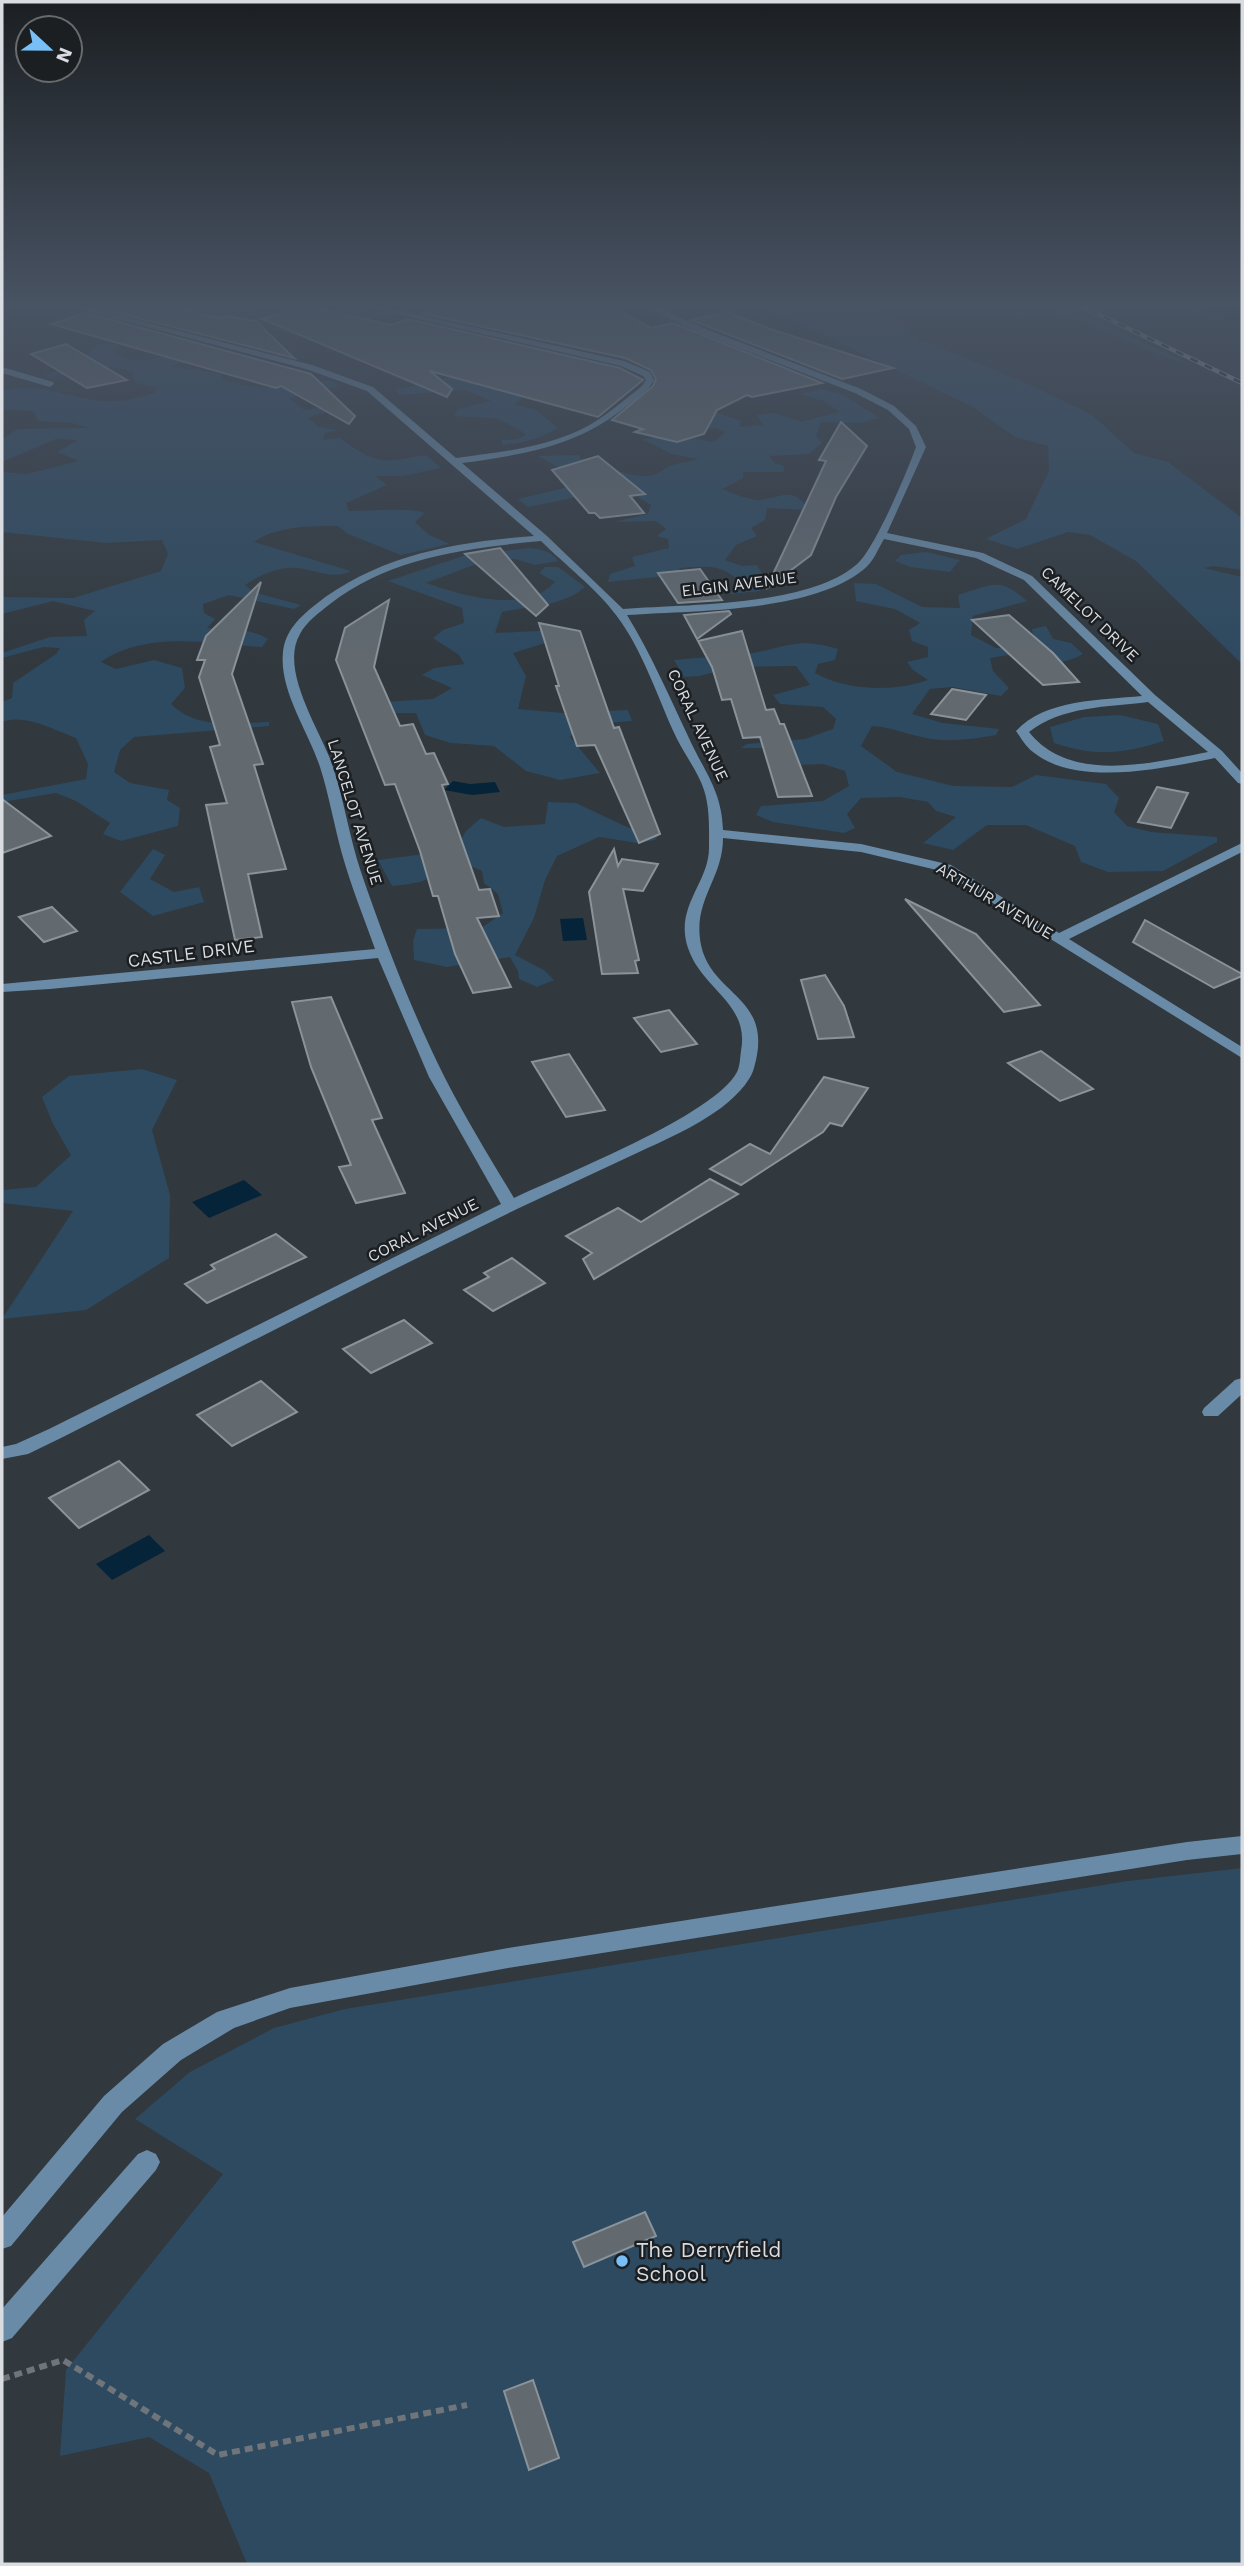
<svg xmlns="http://www.w3.org/2000/svg" width="1244" height="2566" font-family="'Work Sans',sans-serif">
	<style>
		.green { fill: #2e4a60 }
		.water { fill: #062439 }
		.building { fill: #626a70; stroke: #8b939a; stroke-width: 2 }
		.lines { fill: none; stroke-linecap: round; stroke-linejoin: round }
		.path { stroke: #6f757a; stroke-width: 6; stroke-dasharray: 8 5; stroke-linecap: butt }
		.minor { fill: #698ba7; fill-rule: evenodd }
		.rail-casing { stroke: #9ea4a8; stroke-width: 4.5 }
		.rail { stroke: #1c1f22; stroke-width: 2.5; stroke-dasharray: 8; stroke-linecap: butt }
		.poi-dot { fill: #78bff7; stroke: #1c1f22; stroke-width: 2.5 }
		.labels { text-anchor: middle; dominant-baseline: central; stroke-width: 5; stroke-linejoin: round; paint-order: stroke }
		.far-street-label { font-size: 16px; fill: #d9dde1; stroke: #1c1f22 }
		.street-label { font-size: 18px; fill: #d9dde1; stroke: #1c1f22 }
		.near-poi-label { font-size: 21px; fill: #d9dde1; stroke: #1c1f22; text-anchor: start }
	</style>
	<rect width="100%" height="100%" fill="#31383e"/>
	<!-- green -->
	<g class="green">
		<path d="M164 303C179 303 199 299 214 303 254 313 305 324 348 312L318 303H336L379 313 375 318 344 321 524 396 514 405 536 410 558 428C540 439 523 443 502 445V440L518 439 526 434 497 418 454 416 458 409 491 401 466 390 399 395 395 389 438 382 454 374 343 349 258 325C242 307 183 316 159 315L174 306Z"/>
		<path d="M757 303H872L918 339 1024 382 1092 415 1134 453 1168 462 1242 518V570L1213 566 1204 568 1242 577V664L1136 561 1090 535 1068 532 1017 549 986 539 1026 519 1049 471 1048 446 1015 437 973 407Z"/>
		<path d="M1038 303H1056L1188 363 1175 361Z"/>
		<path d="M99 344H118L114 352C133 371 175 353 197 346L209 355 170 366 221 374 223 380C269 392 284 389 330 380L339 386 289 398 304 410 340 405 351 411 321 413 308 418 319 427 338 430 325 433 323 440 340 438C376 465 382 463 426 455L441 468 403 476H375L387 485 346 503 349 511C367 511 412 507 425 513L415 522 429 535 450 544 401 555 348 534 338 526C311 526 276 526 254 542L351 571C331 582 308 565 286 568 271 570 257 577 245 585L253 592 301 605 294 609 229 595 203 604 204 613 215 619 207 628C231 631 248 627 268 639L262 647C208 644 148 630 101 662L116 669 154 660 182 668 185 688 171 704C198 730 234 723 269 722V726L134 737 120 750 114 772 130 783 169 790 167 800 180 808 178 826 121 841 103 834 110 823 76 801 56 793 2 802V795L86 779 88 764 76 738C55 730 24 713 2 722V702L12 698 13 683 56 654 60 648 43 647 2 658V653L50 637 87 636 84 620 95 611 53 601 2 614V597L73 598 161 571 168 554 162 540 106 543 2 532V472L27 474 79 461 57 452 78 440 56 439 2 462V439L18 429 89 428 72 423 39 421 33 411 2 410V391C37 380 67 398 102 401 121 403 138 398 155 393L157 388 136 383 132 371 111 367 52 378 44 376C65 368 83 359 99 344Z"/>
		<path d="M820 389 844 395 879 418 860 423 821 422 816 436 822 443 809 454 769 456 775 463 785 466 783 472H743V478L722 489C732 493 748 500 760 500 782 498 792 485 809 510L767 508 765 520 751 528 757 536 736 545 725 560 742 566 757 565 762 573 760 591 730 594 737 579C717 563 705 567 680 568L676 575 608 582 610 574 635 566 632 557 669 548 668 539 657 536 666 529 656 521 614 522 648 514 651 505 628 491 602 492 528 507 518 499 586 483 538 456 579 455 581 459C603 463 624 477 646 476 658 476 666 466 676 464 684 462 690 462 698 459L672 454 642 439 679 436 714 442 725 432 716 428 693 431 700 407 741 421 740 427 763 425 757 415 775 413 801 422 840 412 826 402 801 394Z"/>
		<path d="M529 548C540 549 552 551 558 561L535 565 515 559 492 558 426 583C462 595 525 615 555 582L539 573 545 567H558L585 587C564 606 529 606 502 612L495 633 559 630 561 638 513 653 526 676 518 709 563 713 628 710 632 721 581 725 570 737 600 773 560 780 526 771 494 746 451 743 425 735 416 713H357L365 703 433 699 452 688 422 675 434 668 464 664 459 655 433 638 443 630 464 623 462 608 388 581 463 556Z"/>
		<path d="M926 552 960 560 950 572 910 567 895 561 901 555Z"/>
		<path d="M854 583 876 584 922 607 960 608 958 595C992 585 999 576 1027 601L973 616 971 635 996 648 1034 647 1032 629 1046 626 1053 639 1071 643 1083 654C1054 670 1045 657 1018 655 1009 654 999 657 990 658L993 671 1009 688 1001 696 952 687 930 689 912 714 943 723 999 729 996 735C974 739 953 742 931 739 910 736 893 727 872 726L861 746 897 772 953 786 1012 787 1036 775 1106 784 1119 798 1114 812 1127 826 1151 832 1217 837V842L1163 871 1108 872 1081 862 1075 846 1026 825H987L953 850 923 843 956 817 936 811 928 802 900 797 861 798 847 814 855 828 844 833 773 822 756 815 761 806 823 801 849 786 845 771 823 764 799 765 769 748H741L747 744 805 739 833 729 836 719 823 707 780 704 773 695 810 685 796 666 733 667 700 676 684 677 674 660C700 657 726 657 752 653 790 647 796 637 838 649L835 660 818 664 815 673C847 691 894 692 928 680L913 670 907 662 928 657V647L912 641 909 630 920 623 895 609 856 601Z"/>
		<path d="M1120 715 1158 724 1164 741C1122 754 1096 757 1054 743L1050 727 1084 717Z"/>
		<path d="M548 802 576 803 629 828 660 833 655 840 637 843 599 837 557 856 545 880 534 918 515 955 544 970 554 980 537 987 519 979 518 971 510 957 447 967 414 960 413 941 417 929 481 928 503 913 498 894 484 883 482 871C458 857 442 874 420 882 411 884 401 885 392 886L378 860 455 850 466 831 481 818 504 827 545 824Z"/>
		<path d="M153 849 165 855 150 879 174 892 199 887 204 902 153 916 120 892Z"/>
		<path d="M142 1069 177 1080 152 1130 170 1195 169 1258 86 1310 2 1319 73 1211 2 1203V1190L36 1187 71 1155 53 1124 42 1097 69 1076Z"/>
		<path d="M1242 1868V2564H247L209 2473 149 2437 60 2456 66 2370 223 2174 135 2119 190 2072 274 2028 345 2009 1128 1881Z"/>
	</g>
	<!-- water -->
	<g class="water">
		<path d="M1187 303H1242V325Z"/>
		<path d="M453 781 470 784 495 782 500 792 472 795 444 790Z"/>
		<path d="M583 918 587 940 563 941 560 919Z"/>
		<path d="M244 1180 262 1195 209 1218 192 1202Z"/>
		<path d="M149 1535 165 1551 112 1580 96 1564Z"/>
	</g>
	<!-- building -->
	<g class="building">
		<path d="M122 303H157L218 318 225 316 256 321 294 358 102 309Z"/>
		<path d="M457 303H606L651 328 673 323 822 383 752 397 747 395 717 410 704 434 677 442 635 432 643 429 612 420 653 386 656 379 651 370 625 358 424 314Z"/>
		<path d="M305 306 391 325 408 319 620 368 643 380 598 417 430 371 452 389 447 397 262 319Z"/>
		<path d="M728 312 770 329 893 368 842 379 691 320Z"/>
		<path d="M86 313 311 374 355 416 349 424 281 386 276 388 51 324Z"/>
		<path d="M66 344 127 380 87 388 31 354Z"/>
		<path d="M841 422 867 446 836 497 811 555 766 589 826 461 819 460Z"/>
		<path d="M598 456 645 494 630 496 644 513 600 518 595 513H589L552 470Z"/>
		<path d="M500 548 548 605 536 616 465 554Z"/>
		<path d="M700 569 722 600 678 603 658 573Z"/>
		<path d="M261 582 232 674 263 764 254 765 286 869 248 874 262 937 235 940 206 805 227 803 210 747 220 745 199 677 205 660H197L206 636Z"/>
		<path d="M389 600 374 667 400 726 413 724 426 754 434 753 448 784 442 785 479 890 490 889 499 916 477 918 511 987 473 993 455 954 438 896H433L420 851 395 784 385 785 336 660 345 628Z"/>
		<path d="M729 611 731 614 697 639 684 615Z"/>
		<path d="M1009 615 1053 653 1079 682 1043 685 972 620Z"/>
		<path d="M539 623 580 631 614 728 619 727 660 834 639 843 595 745 577 746 556 686H559Z"/>
		<path d="M742 631 766 710 774 709 780 724H784L812 796 778 797 760 737 743 738 731 699 722 700 712 667 698 641Z"/>
		<path d="M952 689 986 695 966 720 931 714Z"/>
		<path d="M1157 787 1188 793 1171 828 1138 822Z"/>
		<path d="M2 799 51 836 2 853Z"/>
		<path d="M614 849 618 866 622 859 658 864 643 891 623 889 639 960 635 961 638 973 602 974 589 892Z"/>
		<path d="M905 899 976 934 1040 1005 1004 1012Z"/>
		<path d="M52 907 77 931 44 942 19 917Z"/>
		<path d="M1145 920 1242 974V976L1214 988 1133 942Z"/>
		<path d="M825 975 844 1006 854 1037 818 1039 801 980Z"/>
		<path d="M331 997 382 1118 372 1120 405 1193 356 1203 339 1167 351 1165 311 1067 292 1002Z"/>
		<path d="M669 1010 697 1044 661 1052 634 1018Z"/>
		<path d="M1041 1051 1093 1089 1060 1101 1008 1063Z"/>
		<path d="M569 1054 605 1110 566 1117 532 1062Z"/>
		<path d="M824 1077 868 1088 842 1126 830 1123 823 1132 741 1185 710 1169 750 1144 770 1154Z"/>
		<path d="M710 1179 738 1194 594 1279 583 1259 592 1253 566 1236 618 1208 641 1222Z"/>
		<path d="M276 1234 306 1257 207 1303 185 1284 215 1269 211 1265Z"/>
		<path d="M512 1258 545 1283 493 1311 464 1290 489 1277 484 1273Z"/>
		<path d="M404 1320 432 1343 371 1373 343 1349Z"/>
		<path d="M261 1381 297 1412 232 1446 197 1415Z"/>
		<path d="M119 1461 149 1490 79 1528 49 1498Z"/>
		<path d="M645 2212 656 2236 584 2267 573 2242Z"/>
		<path d="M533 2380 559 2458 529 2470 504 2391Z"/>
	</g>
	<g class="lines">
		<!-- path -->
		<path class="path" d="M2 2379 63 2360 218 2455 467 2405"/>
		<!-- minor -->
		<g class="minor">
			<path d="M57 303H70L312 365 373 387 456 458C499 452 544 448 584 428 605 417 623 401 642 386L646 380 643 376 621 366 350 303H364L624 361 650 372 654 380C647 393 635 400 623 409 575 447 521 455 462 463L547 536 623 609C687 604 806 607 856 565 874 551 907 472 916 447L909 429 888 410 855 393 700 333 637 303H647L706 329 861 389 894 406 916 426 926 447 887 533 983 553 1032 576 1155 695 1222 751 1242 773V784L1238 783 1215 758C1164 768 1077 788 1033 752 1026 747 1021 738 1016 731 1045 699 1102 700 1142 696L1024 580 976 558 884 539C878 549 873 563 863 570 809 613 694 610 627 615 651 654 668 694 688 736 703 770 722 790 723 830L861 844 951 865 1059 933 1242 843V852L1069 939 1242 1047V1058L941 871 861 852 723 838C723 880 692 900 701 945 712 997 775 996 754 1068 750 1083 733 1099 721 1108 695 1127 665 1140 637 1153 597 1172 557 1190 517 1209 364 1283 214 1361 63 1437L28 1454 2 1459V1447L16 1444 49 1429 501 1204 429 1077 378 958 50 989 2 992V984L375 949C364 918 351 886 342 854 334 825 329 795 320 767 308 730 279 691 283 652 285 631 300 617 315 605 378 555 456 542 534 536L367 391 306 369ZM541 541C564 564 597 589 616 615 644 652 657 697 677 739 685 755 698 772 704 790 710 809 709 828 709 848 709 883 674 907 688 948 702 990 750 1003 741 1051 740 1058 740 1066 737 1072 715 1115 562 1175 514 1198 490 1158 466 1119 445 1078 412 1012 385 942 361 872 349 836 344 799 332 764 320 730 279 670 300 634 306 622 320 612 330 604 390 557 467 548 541 541ZM1148 702 1208 752C1152 763 1070 784 1029 732 1062 706 1108 707 1148 702Z"/>
			<path d="M2 367 53 382 54 384 50 387 2 373Z"/>
			<path d="M1242 1378V1394L1218 1416H1204L1202 1412 1204 1408 1235 1380Z"/>
			<path d="M1242 1836V1854L1187 1860 508 1968 290 2008 234 2028 181 2060 122 2112 11 2246 2 2249V2217L104 2096 163 2044 217 2012 290 1988 508 1948 1187 1842Z"/>
			<path d="M147 2150 156 2154 160 2162 156 2170 12 2338 2 2342V2309L138 2154Z"/>
		</g>
		<!-- rail casing -->
		<g class="rail-casing">
			<path id="rail" d="M1075 303 1242 383"/>
		</g>
		<!-- rail -->
		<use href="#rail" class="rail"/>
	</g>
	<!-- sky -->
	<linearGradient id="sky" x2="0" y2="1"><stop stop-color="#1b1f22"/><stop offset="0.46" stop-color="#485363"/><stop offset="1" stop-color="#485363" stop-opacity="0"/></linearGradient>
	<rect width="1244" height="662" fill="url(#sky)"/>
	<!-- markers -->
	<circle class="poi-dot" cx="622" cy="2261" r="7"/>
	<g class="labels">
		<!-- far-street labels -->
		<g class="far-street-label">
			<text transform="translate(739 584) rotate(-7)">ELGIN AVENUE</text>
			<text transform="translate(1090 614) rotate(44)">CAMELOT DRIVE</text>
			<text transform="translate(698 725) rotate(65)">CORAL AVENUE</text>
			<text transform="translate(355 812) rotate(73)">LANCELOT AVENUE</text>
			<text transform="translate(995 901) rotate(31)">ARTHUR AVENUE</text>
			<text transform="translate(423 1230) rotate(-27)">CORAL AVENUE</text>
		</g>
		<!-- street labels -->
		<g class="street-label">
			<text transform="translate(191 953) rotate(-7)">CASTLE DRIVE</text>
		</g>
		<!-- near-poi labels -->
		<g class="near-poi-label">
			<text x="636" y="2249">The Derryfield<tspan x="636" dy="24">School</tspan></text>
		</g>
	</g>
	<!-- border -->
	<rect width="1244" height="2566" fill="none" stroke="#d9dde1" stroke-width="7"/>
	<!-- north arrow -->
	<g transform="translate(49 49) rotate(112)"><circle r="33" fill="#1c1f22" stroke="#686b6e" stroke-width="2"/>
	<path d="M0-5L12 26L0 18L-12 26Z" fill="#78bff7"/>
	<text y="-10" font-size="19" font-weight="bold" text-anchor="middle" fill="#d9dde1">N</text>
	</g>
</svg>
